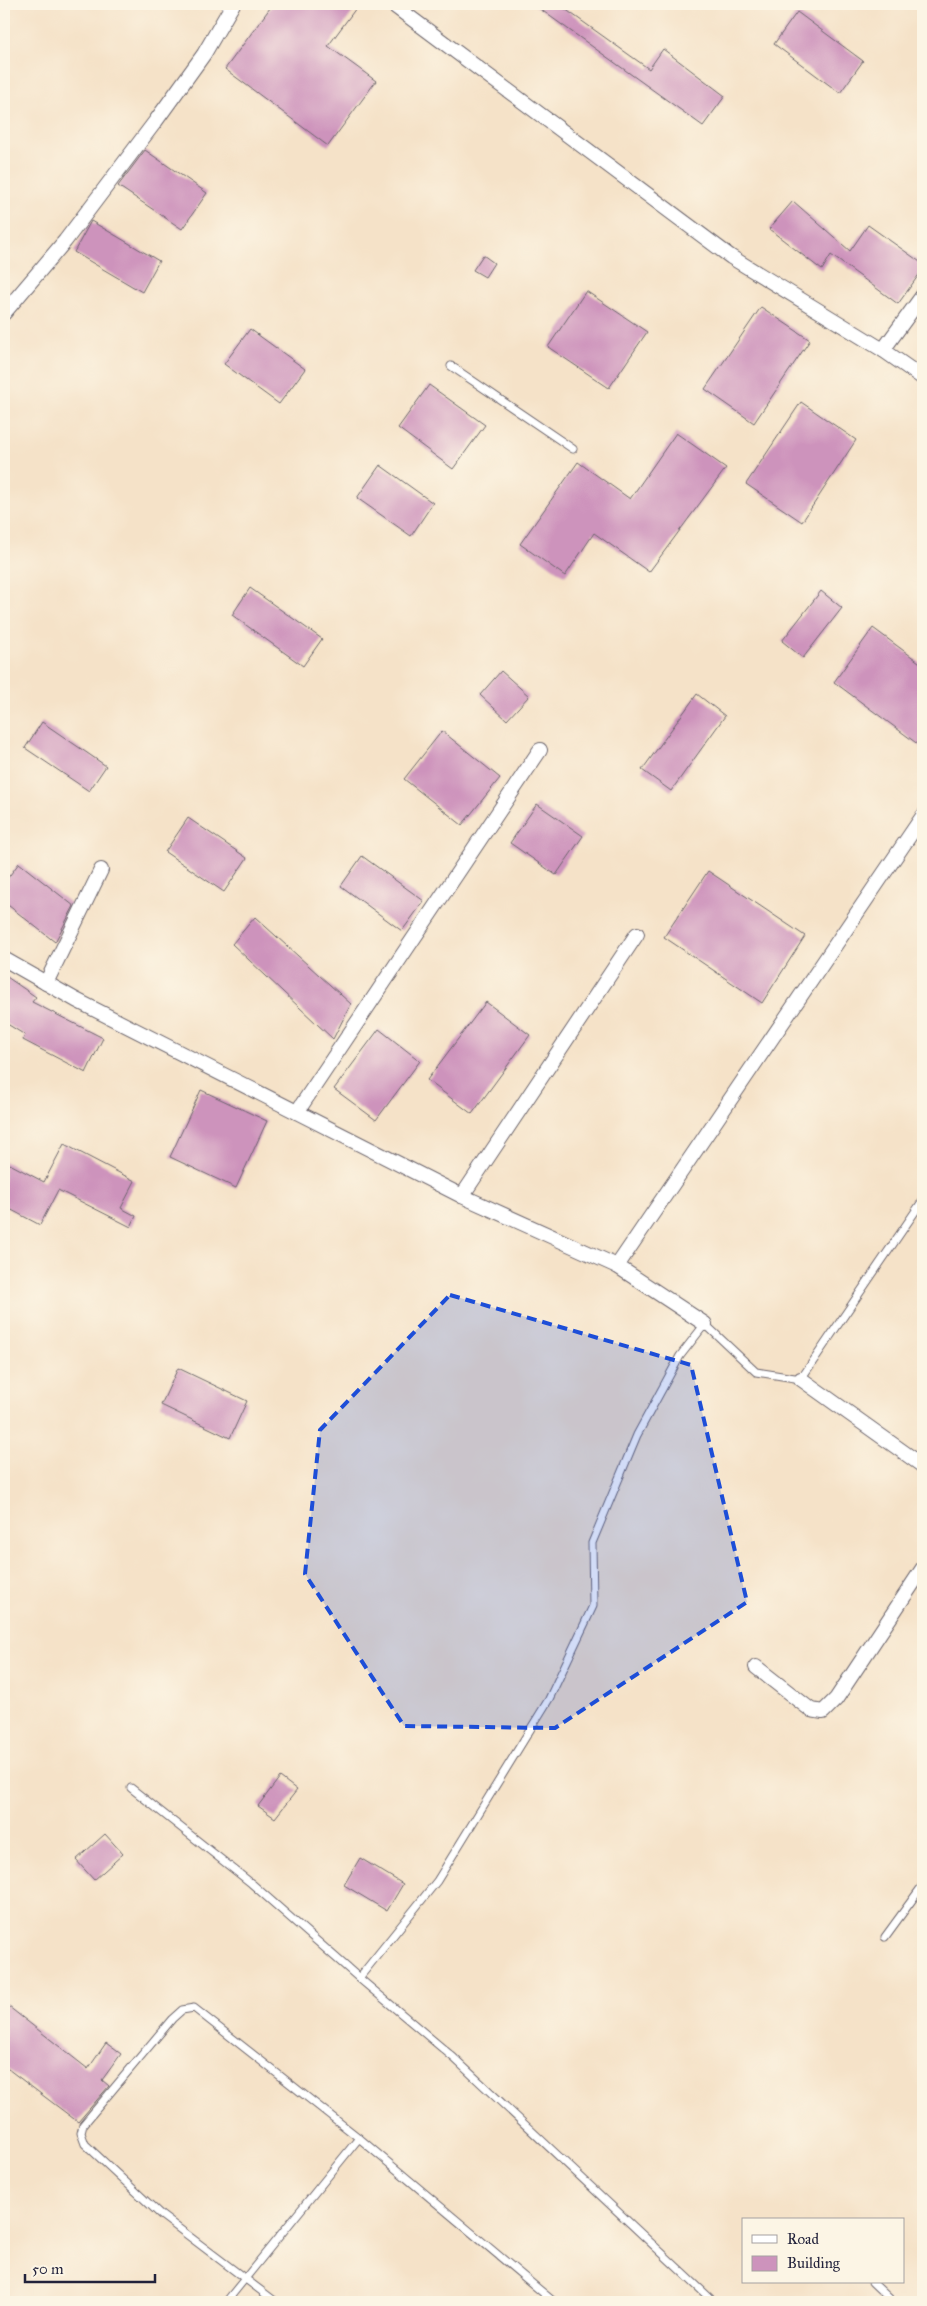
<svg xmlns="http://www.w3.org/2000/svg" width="927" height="2306" font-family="'IM FELL Great Primer',serif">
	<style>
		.building { fill: #cd93bc }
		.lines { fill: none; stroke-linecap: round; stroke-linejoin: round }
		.lane-casing { stroke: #6c656c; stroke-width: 9 }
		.street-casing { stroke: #6c656c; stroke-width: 16 }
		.lane { stroke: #fff; stroke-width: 7 }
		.street { stroke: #fff; stroke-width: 14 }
		.marked { fill: #1d4ed8; fill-opacity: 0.2; stroke: #1d4ed8; stroke-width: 4; stroke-dasharray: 10 6; stroke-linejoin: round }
	</style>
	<rect width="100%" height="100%" fill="#fcf5e5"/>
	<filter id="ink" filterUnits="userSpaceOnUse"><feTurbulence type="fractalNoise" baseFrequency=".02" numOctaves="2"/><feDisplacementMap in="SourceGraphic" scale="10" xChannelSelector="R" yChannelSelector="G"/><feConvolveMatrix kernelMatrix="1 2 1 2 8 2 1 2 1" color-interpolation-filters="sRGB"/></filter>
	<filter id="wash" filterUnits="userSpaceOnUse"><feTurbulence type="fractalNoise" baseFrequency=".0096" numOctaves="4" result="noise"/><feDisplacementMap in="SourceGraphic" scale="20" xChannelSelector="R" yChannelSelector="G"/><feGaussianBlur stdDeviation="1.12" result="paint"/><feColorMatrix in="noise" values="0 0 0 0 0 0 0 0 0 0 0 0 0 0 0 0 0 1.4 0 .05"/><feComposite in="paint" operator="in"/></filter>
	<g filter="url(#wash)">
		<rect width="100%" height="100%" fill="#f5e2c8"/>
		<g id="blocks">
			<!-- building -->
			<g class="building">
				<path d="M273 4H359L328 46 376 81 328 146 225 69Z"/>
				<path d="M533 4H558L649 69 663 49 725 96 703 126Z"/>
				<path d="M797 12 863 61 840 93 774 44Z"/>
				<path d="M145 150 207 193 182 229 118 186Z"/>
				<path d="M793 201 850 251 868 225 923 264V269L898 304 831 255 822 270 769 229Z"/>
				<path d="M91 221 159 261 142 292 74 252Z"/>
				<path d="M483 255 494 263 485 277 473 270Z"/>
				<path d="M586 291 647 332 609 388 548 347Z"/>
				<path d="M761 307 810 340 754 423 705 389Z"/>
				<path d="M250 329 305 369 279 404 224 364Z"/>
				<path d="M429 385 485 425 453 469 398 428Z"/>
				<path d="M801 402 856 440 802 522 746 484Z"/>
				<path d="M676 433 726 468 649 572 594 533 565 576 520 544 578 462 630 499Z"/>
				<path d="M380 465 433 503 411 536 357 498Z"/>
				<path d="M250 588 322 639 303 666 232 615Z"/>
				<path d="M821 591 842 608 803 658 782 641Z"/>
				<path d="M873 628 923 665V748L834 682Z"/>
				<path d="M501 671 529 696 507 720 480 695Z"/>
				<path d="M697 694 725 716 671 791 642 770Z"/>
				<path d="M42 722 106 766 89 791 25 748Z"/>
				<path d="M442 731 500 778 462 825 404 779Z"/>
				<path d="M537 804 583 836 556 875 510 843Z"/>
				<path d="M188 818 247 858 224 892 165 852Z"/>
				<path d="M362 856 424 901 402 931 341 886Z"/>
				<path d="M19 863 74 906 55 942 4 902V883Z"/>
				<path d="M708 871 805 936 762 1003 664 937Z"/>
				<path d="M255 917 351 1004 333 1039 232 944Z"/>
				<path d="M4 975 36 997 32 1002 103 1038 86 1073 23 1040 25 1035 4 1022Z"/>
				<path d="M486 1002 530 1035 472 1114 427 1080Z"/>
				<path d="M379 1029 420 1061 376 1120 334 1089Z"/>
				<path d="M201 1090 267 1121 236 1188 170 1157Z"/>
				<path d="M64 1144 135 1181 121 1208 136 1216 131 1227 58 1190 40 1225 4 1206V1161L44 1182Z"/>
				<path d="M178 1368 247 1401 230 1438 161 1405Z"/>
				<path d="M280 1777 297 1790 275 1818 258 1806Z"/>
				<path d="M105 1834 123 1854 94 1880 76 1860Z"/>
				<path d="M360 1858 403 1884 387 1911 344 1885Z"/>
				<path d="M4 2003 88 2069 106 2043 121 2054 102 2080 109 2086 78 2122 4 2066Z"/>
			</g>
		</g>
	</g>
	<g filter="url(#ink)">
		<use href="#blocks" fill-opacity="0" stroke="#6c656c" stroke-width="1"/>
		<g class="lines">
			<!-- lane casing -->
			<g class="lane-casing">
				<g id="lane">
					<path d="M451 366 573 449"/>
					<path d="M131 1788 251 1883 359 1978 454 2058 714 2302"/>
					<path d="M885 1937 923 1885"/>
					<path d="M359 1978 437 1881 549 1699 593 1606 592 1543 637 1435 680 1356 705 1324 756 1372 801 1379 923 1200"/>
					<path d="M872 2282 893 2302"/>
					<path d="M226 2302 359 2138 554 2302"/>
					<path d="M276 2302 161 2215 85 2144 81 2133 83 2125 172 2019 182 2010 194 2008 359 2138"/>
				</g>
			</g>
			<!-- street casing -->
			<g class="street-casing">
				<g id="street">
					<path d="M392 4 731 257 883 350 923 378"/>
					<path d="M4 313 65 241 155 122 204 54 233 4"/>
					<path d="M883 350 923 295"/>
					<path d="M4 959 76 1000 462 1196 617 1266"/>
					<path d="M46 983 101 870"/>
					<path d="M297 1112 540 750"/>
					<path d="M462 1196 637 934"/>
					<path d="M705 1324 617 1266 923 816"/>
					<path d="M801 1379 923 1466"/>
					<path d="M756 1667 811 1710 823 1712 836 1699 923 1568"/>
				</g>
			</g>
			<!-- lane -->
			<use href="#lane" class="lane"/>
			<!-- street -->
			<use href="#street" class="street"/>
		</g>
	</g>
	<!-- marked area -->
	<path class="marked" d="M450 1295 691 1365 747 1602 555 1728 404 1726 305 1574 320 1430Z"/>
	<!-- margin -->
	<rect width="927" height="2306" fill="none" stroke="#fcf5e5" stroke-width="20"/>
	<!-- legend -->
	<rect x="742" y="2218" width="162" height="65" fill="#fcf5e5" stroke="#a5a1a1"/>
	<rect x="752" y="2235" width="25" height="8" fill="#ffffff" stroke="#a5a1a1"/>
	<text x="787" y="2244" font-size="15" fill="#22223b">Road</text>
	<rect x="752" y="2256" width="25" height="15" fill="#cd93bc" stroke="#a5a1a1"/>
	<text x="787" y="2268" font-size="15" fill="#22223b">Building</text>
	<!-- scale -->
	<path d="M25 2274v8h130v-8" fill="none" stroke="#22223b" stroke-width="2.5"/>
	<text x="32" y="2274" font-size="15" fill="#22223b" stroke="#fcf5e5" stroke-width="4" paint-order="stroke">50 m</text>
</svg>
